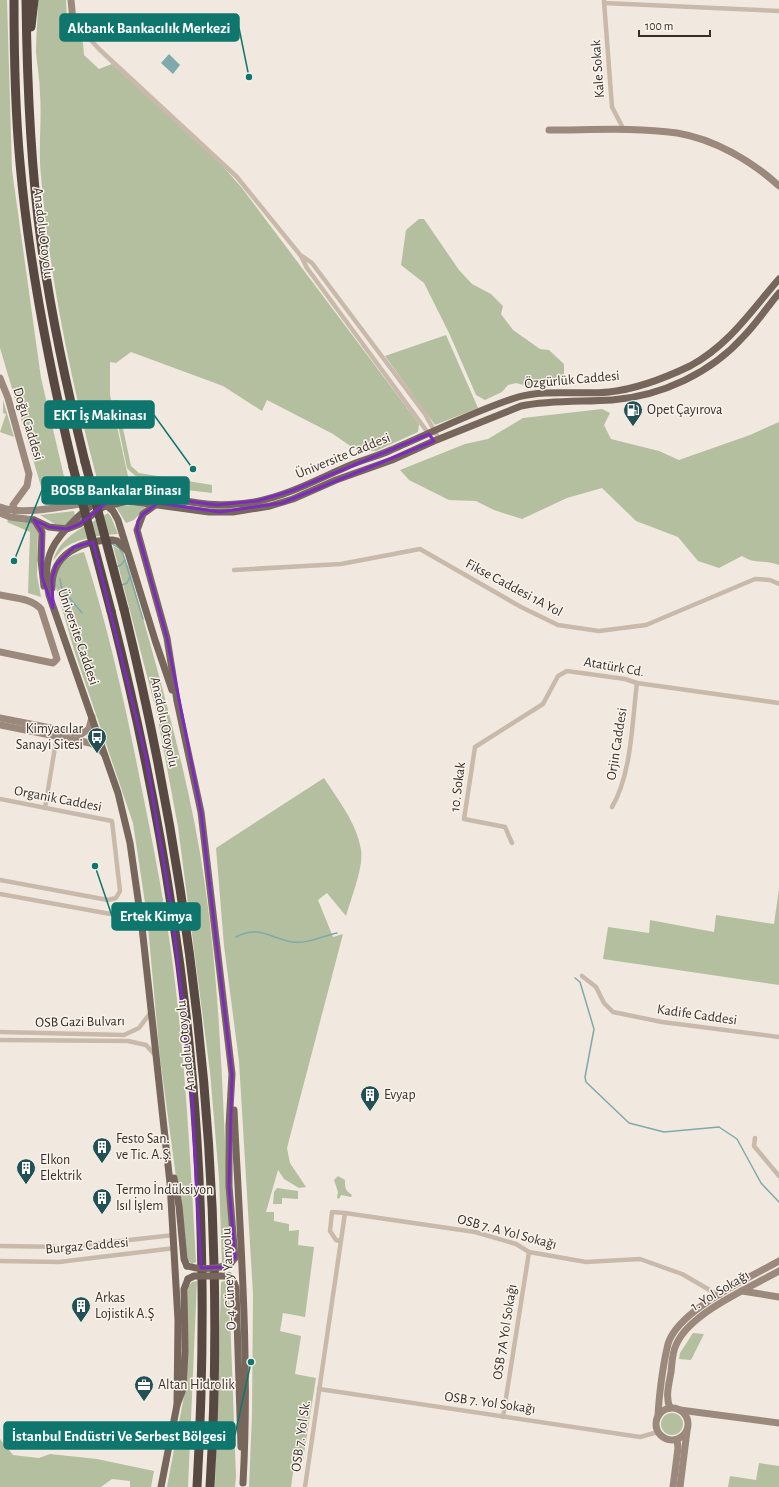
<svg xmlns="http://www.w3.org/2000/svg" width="779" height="1487" font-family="'Alegreya Sans',sans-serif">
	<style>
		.green { fill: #b4bf9f }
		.water { fill: #7fa9ac }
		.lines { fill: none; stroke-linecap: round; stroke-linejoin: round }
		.stream { stroke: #7fa9ac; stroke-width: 1.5 }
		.street { stroke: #c8b9ab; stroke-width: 4.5 }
		.secondary { stroke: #9c897d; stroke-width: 7 }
		.primary { stroke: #77665c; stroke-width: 7 }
		.highway { stroke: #574942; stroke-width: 9 }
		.primary-bridge { stroke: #77665c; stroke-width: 7 }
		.highway-bridge { stroke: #574942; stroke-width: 9 }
		.marked { fill: none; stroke: #7b2cbf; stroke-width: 3; stroke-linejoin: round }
		.labels { text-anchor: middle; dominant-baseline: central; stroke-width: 3; stroke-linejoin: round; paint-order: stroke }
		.street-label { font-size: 14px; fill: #372e2a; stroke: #f9f3eb }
		.poi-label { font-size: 14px; fill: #372e2a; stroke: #f9f3eb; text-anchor: start }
		.leader { fill: none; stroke: #0f766e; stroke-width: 1.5 }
		.callout-dot { fill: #0f766e; stroke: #f9f3eb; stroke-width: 1.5 }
		.callout { fill: #0f766e; stroke: #0f766e; stroke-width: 1.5 }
		.callout-label { font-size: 15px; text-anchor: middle; font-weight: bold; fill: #fff }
	</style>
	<rect width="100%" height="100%" fill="#f1e9df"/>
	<!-- green -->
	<g class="green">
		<path d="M0 0H7L12 170 41 378 70 502 45 500 0 348Z"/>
		<path d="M38 0H66L67 21 83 43 84 55 99 69 112 64 219 162 242 188 419 424 418 432 376 451 356 450 333 434 267 400 262 411 223 386 131 352 116 363 110 362V395L128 476V487L101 494C73 390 50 284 41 176 38 148 42 121 40 94 40 80 37 66 36 52 36 35 38 17 38 0Z"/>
		<path d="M419 219H424L459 270 472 284 491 294 503 306 501 314 513 330 540 349 549 350 564 364V375L555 380 531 387 516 383 508 385 502 392 485 400 476 395 449 333 424 283 401 265 406 230Z"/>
		<path d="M446 335 478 408 435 425 385 356Z"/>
		<path d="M3 400 14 437 0 432 6 414 3 413Z"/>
		<path d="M117 400 131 466 139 473 212 485V493C185 489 145 490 127 468L113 401Z"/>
		<path d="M602 409 610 413 604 425 611 439 659 451 679 460 750 435 779 422V565C764 559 756 565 742 556L719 568 698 561 678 537 636 521 602 488 567 498 522 519 494 510 476 501 449 500 409 480 400 470 465 444 488 439 523 418Z"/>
		<path d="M131 505 146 507 134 520 126 523 116 507Z"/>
		<path d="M74 511 75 517 65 526 55 524 40 515Z"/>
		<path d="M108 513 111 517 118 534C102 535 77 538 63 549 60 552 56 557 53 561 59 536 87 526 108 513Z"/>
		<path d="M8 520 31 522 38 530 37 575 41 597 28 593 30 532 7 522Z"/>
		<path d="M113 546 121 551 129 568C158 673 190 778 205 885 222 1003 223 1123 230 1242L229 1254 222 1264 219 1178 210 1072 178 827 157 714Z"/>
		<path d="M84 552C108 627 125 703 140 780 151 834 162 889 170 944 185 1049 190 1156 196 1262L192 1264 187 1259 160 1058 147 916 133 823 74 650 55 584C57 565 65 556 84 552Z"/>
		<path d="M324 778C338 800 357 823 361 850 364 866 351 899 346 916L327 893 318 900 333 937 343 934 287 1148 290 1163 306 1187 299 1188 284 1179 278 1170 266 1212H274V1221L289 1224V1231L299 1230 298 1245 314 1247 305 1317 283 1313 280 1331 301 1336 295 1374 316 1378 303 1460 295 1458 291 1487H249L252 1415 253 1294 239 1061 224 946 216 848Z"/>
		<path d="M779 889V985L603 959 608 927 649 933 650 920 714 932 716 915 774 924Z"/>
		<path d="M338 1176 345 1180C345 1188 345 1190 352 1195L351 1197 341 1195 339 1199 337 1198 338 1192 334 1180Z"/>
		<path d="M277 1188 298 1191V1199L282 1198V1204H273L274 1192Z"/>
		<path d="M197 1281 188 1487H167L184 1396 188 1287 192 1282Z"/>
		<path d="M226 1281 229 1286 236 1477 235 1487H215L221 1282Z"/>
		<path d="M693 1333 704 1334 691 1360 679 1359 680 1353Z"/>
		<circle cx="672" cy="1424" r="11"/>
		<path d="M0 1439 13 1455 39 1458 50 1454 97 1459 154 1471 151 1487H130V1481L112 1479 101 1487H0Z"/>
		<path d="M759 1463 779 1466V1487H728L730 1476 756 1480Z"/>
	</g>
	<!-- water -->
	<path class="water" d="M169 54 180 65 173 74 161 63Z"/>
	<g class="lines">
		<!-- stream -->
		<g class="stream">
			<path d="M111 543 119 548 123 554 143 619"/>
			<path d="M116 567 121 565 125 560"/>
			<path d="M60 579 62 589 82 613"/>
			<path d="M122 585 127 583 130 577"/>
			<path d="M236 937C259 925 270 938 292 942 307 944 323 936 337 933"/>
			<path d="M575 978 580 982 594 1029 585 1077 586 1082 629 1123 664 1132 719 1127 737 1139 761 1183 779 1202"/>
		</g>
		<!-- street -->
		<g class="street">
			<path d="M604 1 612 107 624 130"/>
			<path d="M604 3 779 11"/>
			<path d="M73 21 100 50 237 177 301 256 307 268 434 441"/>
			<path d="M302 256 312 263 425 414 439 439"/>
			<path d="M234 570 341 564 420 549 521 607 558 625 599 631 646 625 755 579 770 580 779 584"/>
			<path d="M0 799 112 821 120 891 116 898 108 900 0 880"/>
			<path d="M612 807C632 773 632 721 637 683"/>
			<path d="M45 808 57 735"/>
			<path d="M512 843 505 827 464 819 475 747 543 704 558 676 567 671 625 679 637 683 779 703"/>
			<path d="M0 894 127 917"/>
			<path d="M138 907 134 914 127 917 135 919 141 926"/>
			<path d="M582 976 596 987 604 1003 613 1012 662 1022 779 1037"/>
			<path d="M0 1032 124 1035 139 1028 151 1012"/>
			<path d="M0 1040 128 1041 146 1045 155 1055"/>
			<path d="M755 1138 754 1146 779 1176"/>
			<path d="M345 1213 475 1232 516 1244 529 1252 586 1262 640 1259 682 1274 720 1296"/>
			<path d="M0 1246 66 1247 174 1235"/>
			<path d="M0 1261 59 1262 175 1248"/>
			<path d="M319 1389 640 1437 658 1432"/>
			<path d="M503 1417 529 1252"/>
			<path d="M305 1487 345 1213 332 1212 330 1231 336 1240 340 1241"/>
		</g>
		<!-- secondary -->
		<g class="secondary">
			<path d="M71 0 73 21"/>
			<path d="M549 130C591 130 635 127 677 133 714 139 752 161 779 186"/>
			<path d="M0 378 8 398 29 474 27 486 13 505 15 511"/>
			<path d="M0 507C23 517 74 504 99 501"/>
			<path d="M0 513 10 517 34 520"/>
			<path d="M0 595C14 598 31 598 41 609L57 659 53 663 0 652"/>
			<path d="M0 718 81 734 89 729 92 717"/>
			<path d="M0 725 90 743 97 746 104 754"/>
			<path d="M742 1291 779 1297"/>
			<circle cx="672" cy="1424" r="16"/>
			<path d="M670 1408C665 1397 669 1384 671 1372 672 1364 672 1353 676 1345 689 1313 749 1288 779 1271"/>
			<path d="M680 1410 779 1423"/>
			<path d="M658 1416C659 1395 663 1364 668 1344 678 1310 749 1278 779 1261"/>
			<path d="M673 1487 678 1448 677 1440"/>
			<path d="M680 1487 687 1431"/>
		</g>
		<!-- primary -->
		<g class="primary">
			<path d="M158 503 143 514 137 530 167 638 177 701 201 812 232 1074 229 1126V1186L235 1258 230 1264"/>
			<path d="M105 504 113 511 118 520 155 640 172 690"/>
			<path d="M34 520 49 527 67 529 80 524 103 507 128 501 209 512H233L270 506 293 499 336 480 392 460 434 441 521 406C551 400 582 402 612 400 662 396 711 373 744 336 757 323 767 307 779 293"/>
			<path d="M35 521 42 532 41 560 44 586"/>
			<path d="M52 588C51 554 82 540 112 540L117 541 126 550"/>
			<path d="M234 1110C240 1235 250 1359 243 1483"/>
			<path d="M174 1178 179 1206 184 1259 187 1266"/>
			<path d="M229 1276 233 1280 236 1288 241 1447"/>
			<path d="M177 1405 178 1320 170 1183 142 927 130 843 118 793 49 595C46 581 45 563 52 549 59 534 85 507 100 501 132 487 165 499 198 503 216 506 235 505 254 502 287 496 316 480 346 467 361 460 376 457 391 450 431 433 476 410 518 397 547 389 579 395 609 392 637 389 665 378 690 366 729 345 751 311 779 279"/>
			<path d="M161 1487 177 1405 183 1389 185 1351 184 1289 188 1279"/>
		</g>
		<!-- highway -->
		<g class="highway">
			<path d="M14 0C14 54 15 109 20 163 29 266 49 366 73 467"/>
			<path d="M26 0C27 81 30 162 41 242 51 316 67 389 85 462"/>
			<path d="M31 27 34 0"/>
			<path d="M124 609C194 895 228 1192 210 1487"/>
			<path d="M111 611C136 710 157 810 172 911 202 1101 208 1296 197 1487"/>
		</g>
		<!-- primary-bridge -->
		<g class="primary-bridge">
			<path d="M187 1266C200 1270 218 1269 230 1264"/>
			<path d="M188 1279 194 1276H229"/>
		</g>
		<!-- highway-bridge -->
		<g class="highway-bridge">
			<path d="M85 462 124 609"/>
			<path d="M73 467 111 611"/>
		</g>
	</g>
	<!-- marked area -->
	<path class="marked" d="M429 434 434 441 282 503 220 512 158 503 143 514 138 521 137 530 167 638 201 812 232 1074 229 1186 235 1258 223 1267 201 1268 191 1080 172 912 146 758 93 542 74 547 56 565 52 578 53 608 42 577V532L34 520 49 527 67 529 80 524 105 504 100 501 133 494 217 505 257 501 291 491Z"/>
	<!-- icons -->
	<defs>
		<g id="fuel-pin" transform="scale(1)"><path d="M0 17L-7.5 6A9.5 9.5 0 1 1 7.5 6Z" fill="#225155" stroke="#f9f3eb"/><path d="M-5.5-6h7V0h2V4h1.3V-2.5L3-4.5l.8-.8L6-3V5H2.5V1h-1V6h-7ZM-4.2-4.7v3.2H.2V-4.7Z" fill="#fff"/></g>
		<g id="bus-pin" transform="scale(1)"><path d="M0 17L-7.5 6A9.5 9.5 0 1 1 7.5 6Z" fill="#225155" stroke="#f9f3eb"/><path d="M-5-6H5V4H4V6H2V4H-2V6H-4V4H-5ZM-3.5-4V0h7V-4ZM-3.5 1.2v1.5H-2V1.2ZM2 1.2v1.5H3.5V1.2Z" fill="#fff"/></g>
		<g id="building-pin" transform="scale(1)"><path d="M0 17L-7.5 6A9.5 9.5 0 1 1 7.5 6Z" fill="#225155" stroke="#f9f3eb"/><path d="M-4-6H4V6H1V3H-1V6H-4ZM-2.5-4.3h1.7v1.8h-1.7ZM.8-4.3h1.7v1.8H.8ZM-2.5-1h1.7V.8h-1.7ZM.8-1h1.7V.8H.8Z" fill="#fff"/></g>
		<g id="office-pin" transform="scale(1)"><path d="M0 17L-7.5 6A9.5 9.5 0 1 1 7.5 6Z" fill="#225155" stroke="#f9f3eb"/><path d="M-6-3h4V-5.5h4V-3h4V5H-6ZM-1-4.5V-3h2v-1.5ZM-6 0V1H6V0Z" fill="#fff"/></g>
	</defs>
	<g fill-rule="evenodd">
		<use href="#fuel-pin" x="633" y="410"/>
		<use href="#bus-pin" x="97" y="737"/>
		<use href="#building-pin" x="370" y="1095"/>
		<use href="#building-pin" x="102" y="1147"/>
		<use href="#building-pin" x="26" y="1168"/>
		<use href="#building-pin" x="102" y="1198"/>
		<use href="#building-pin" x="81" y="1306"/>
		<use href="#office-pin" x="144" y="1385"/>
	</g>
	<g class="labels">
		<!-- street labels -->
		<g class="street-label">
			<text transform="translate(598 69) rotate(-94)">Kale Sokak</text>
			<text transform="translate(43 233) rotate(83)">Anadolu Otoyolu</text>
			<text transform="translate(572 380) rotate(-5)">Özgürlük Caddesi</text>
			<text transform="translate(28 424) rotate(73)">Doğu Caddesi</text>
			<text transform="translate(343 456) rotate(-22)">Üniversite Caddesi</text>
			<text transform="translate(514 588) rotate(28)">Fikse Caddesi 1A Yol</text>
			<text transform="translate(78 637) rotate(71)">Üniversite Caddesi</text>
			<text transform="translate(614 667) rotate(10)">Atatürk Cd.</text>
			<text transform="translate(164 722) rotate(78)">Anadolu Otoyolu</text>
			<text transform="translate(617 744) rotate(-81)">Orjin Caddesi</text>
			<text transform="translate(458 787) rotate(-83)">10. Sokak</text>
			<text transform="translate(58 799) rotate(11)">Organik Caddesi</text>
			<text transform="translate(697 1015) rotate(8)">Kadife Caddesi</text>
			<text transform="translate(80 1022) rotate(-1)">OSB Gazi Bulvarı</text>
			<text transform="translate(186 1046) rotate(-96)">Anadolu Otoyolu</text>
			<text transform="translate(507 1232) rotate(15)">OSB 7. A Yol Sokağı</text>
			<text transform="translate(87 1246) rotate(-5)">Burgaz Caddesi</text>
			<text transform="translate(229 1279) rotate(-93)">O-4 Güney Yanyolu</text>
			<text transform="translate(720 1291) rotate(-31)">1. Yol Sokağı</text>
			<text transform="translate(505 1332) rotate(-81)">OSB 7A Yol Sokağı</text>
			<text transform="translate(490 1403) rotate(8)">OSB 7. Yol Sokağı</text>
			<text transform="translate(301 1436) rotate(-82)">OSB 7. Yol Sk.</text>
		</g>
		<!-- poi labels -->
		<g class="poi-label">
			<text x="647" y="410">Opet Çayırova</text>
			<text x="83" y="729" text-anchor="end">Kimyacılar<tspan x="83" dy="16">Sanayi Sitesi</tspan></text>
			<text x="384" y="1095">Evyap</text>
			<text x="116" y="1139">Festo San.<tspan x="116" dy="16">ve Tic. A.Ş.</tspan></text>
			<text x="40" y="1160">Elkon<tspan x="40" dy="16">Elektrik</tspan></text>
			<text x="116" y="1190">Termo İndüksiyon<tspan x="116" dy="16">Isıl İşlem</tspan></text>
			<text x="95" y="1298">Arkas<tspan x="95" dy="16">Lojistik A.Ş</tspan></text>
			<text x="158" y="1385">Altan Hidrolik</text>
		</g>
	</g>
	<!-- callouts -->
	<path class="leader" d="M249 77L239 28M193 469L154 415M14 561L42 490M95 866L112 916M251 1362L235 1435"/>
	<g class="callout-dot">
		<circle cx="249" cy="77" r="4"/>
		<circle cx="193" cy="469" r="4"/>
		<circle cx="14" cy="561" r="4"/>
		<circle cx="95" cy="866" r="4"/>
		<circle cx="251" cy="1362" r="4"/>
	</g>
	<g class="callout">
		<rect x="60" y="14" width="179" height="27" rx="4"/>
		<rect x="45" y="401" width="109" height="27" rx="4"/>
		<rect x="42" y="477" width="147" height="27" rx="4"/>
		<rect x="112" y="903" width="88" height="27" rx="4"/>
		<rect x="4" y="1422" width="231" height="27" rx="4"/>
	</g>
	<g class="callout-label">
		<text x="149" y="33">Akbank Bankacılık Merkezi</text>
		<text x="100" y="420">EKT İş Makinası</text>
		<text x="116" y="495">BOSB Bankalar Binası</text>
		<text x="156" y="921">Ertek Kimya</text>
		<text x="119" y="1441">İstanbul Endüstri Ve Serbest Bölgesi</text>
	</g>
	<!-- scale -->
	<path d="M639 30v6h71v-6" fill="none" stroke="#372e2a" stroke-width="2"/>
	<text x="645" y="30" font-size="12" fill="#372e2a" stroke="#f9f3eb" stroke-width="3" paint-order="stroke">100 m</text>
</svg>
